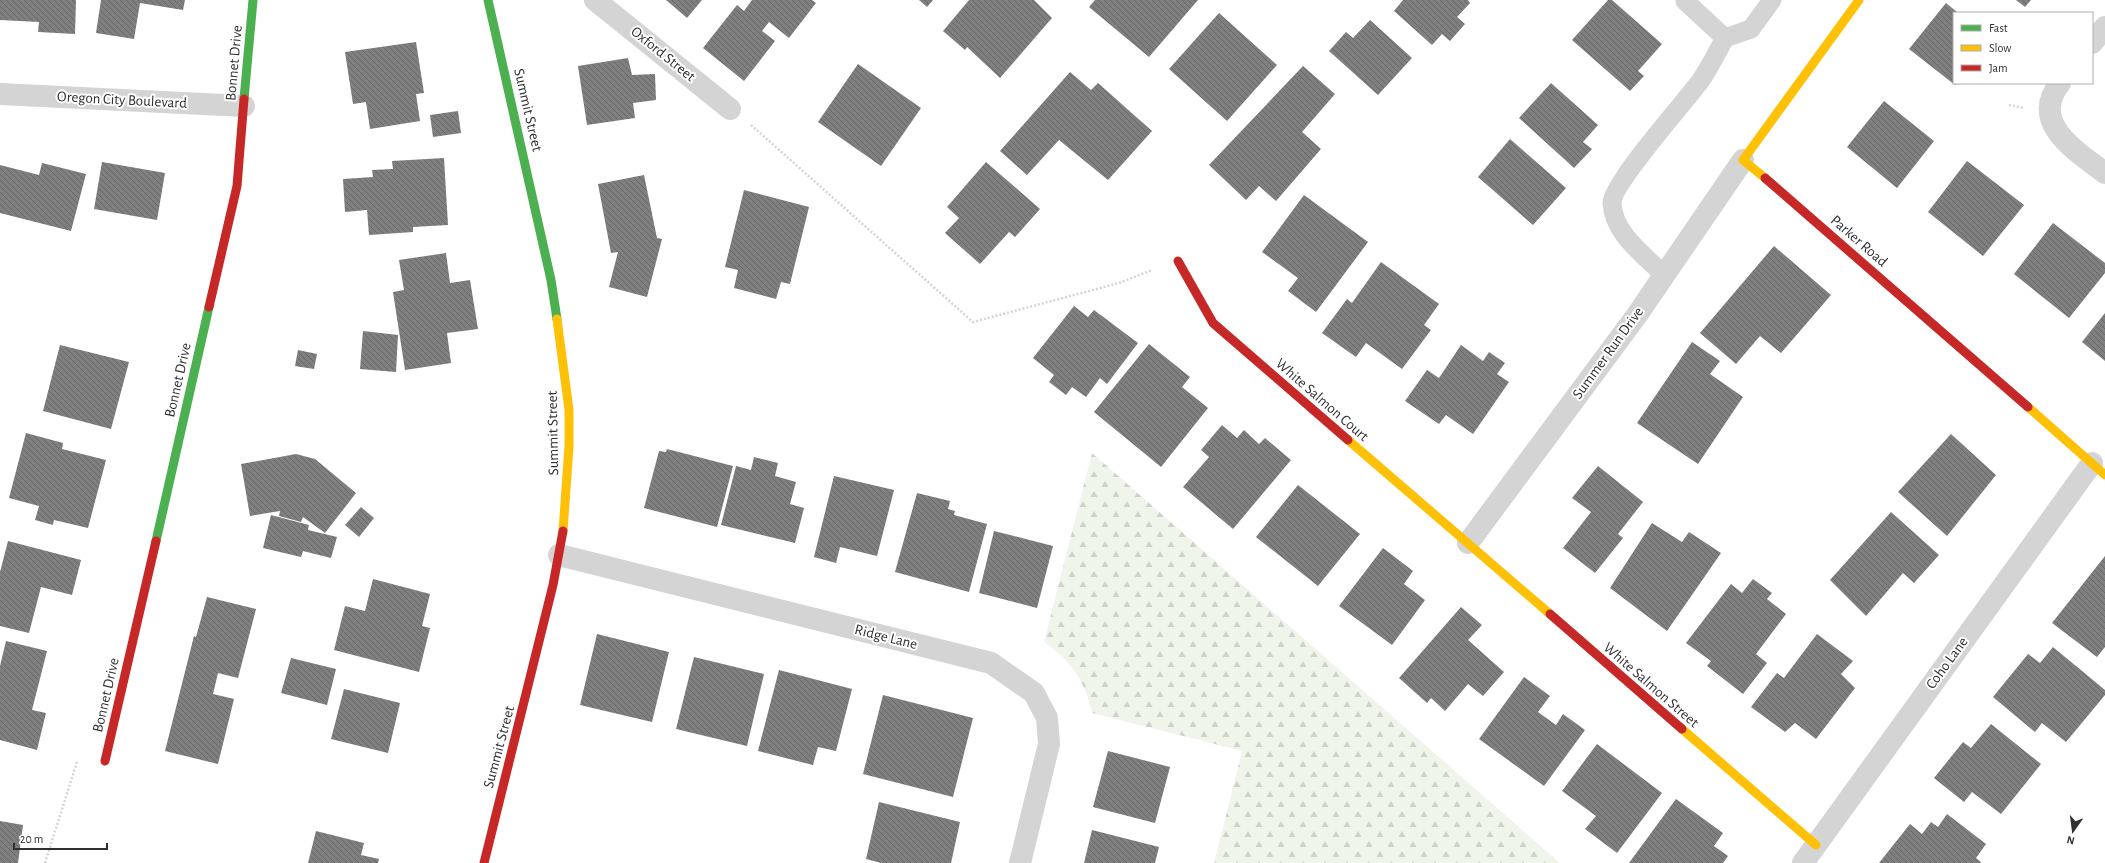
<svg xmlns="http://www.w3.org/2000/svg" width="2105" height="863" font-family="'Alegreya Sans',sans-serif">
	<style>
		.forest { fill: url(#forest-firs) }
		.building { fill: url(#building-back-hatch) }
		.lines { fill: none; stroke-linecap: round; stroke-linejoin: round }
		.path { stroke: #d4d4d4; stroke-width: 2.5; stroke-dasharray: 2 2; stroke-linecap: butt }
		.lane { stroke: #d4d4d4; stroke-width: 19 }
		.street { stroke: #d4d4d4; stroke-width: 22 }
		.fast { stroke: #4caf50; stroke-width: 9 }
		.slow { stroke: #ffc107; stroke-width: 9 }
		.jam { stroke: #c62828; stroke-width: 9 }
		.labels { text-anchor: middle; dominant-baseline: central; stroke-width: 4; stroke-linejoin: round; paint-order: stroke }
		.street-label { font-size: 15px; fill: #2f2f2f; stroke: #fff }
	</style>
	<defs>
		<pattern id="forest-firs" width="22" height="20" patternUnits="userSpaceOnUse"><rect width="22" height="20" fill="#f0f5ec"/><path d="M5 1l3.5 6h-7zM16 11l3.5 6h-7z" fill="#ced2cb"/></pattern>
		<pattern id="building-back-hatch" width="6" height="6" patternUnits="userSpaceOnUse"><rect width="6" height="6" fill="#7f7f7f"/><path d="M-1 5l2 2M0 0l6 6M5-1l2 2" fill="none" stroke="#686868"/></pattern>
	</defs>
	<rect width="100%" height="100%" fill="#fff"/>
	<!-- forest -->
	<path class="forest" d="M1092 453 1560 863H1214L1242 751 1092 713C1086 682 1071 660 1044 642Z"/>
	<!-- building -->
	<g class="building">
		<path d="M0 0H76L75 34 38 32 39 22 0 20Z"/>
		<path d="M101 0H185L183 10 140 3 134 39 96 33Z"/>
		<path d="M666 0H702L687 18Z"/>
		<path d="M752 0H812L816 3 789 38 769 22 762 31 775 41 744 81 703 48 737 5 744 11Z"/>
		<path d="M919 0H933L927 7Z"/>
		<path d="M969 0H1034L1052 18 1000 78 967 47 965 50 943 31Z"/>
		<path d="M1095 0H1198L1149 57 1089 7Z"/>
		<path d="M1403 0H1468L1470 3 1457 17 1465 24 1450 41 1442 34 1432 45 1394 11Z"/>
		<path d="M1608 0H1612L1662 44 1638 71 1644 76 1630 91 1572 40Z"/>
		<path d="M2016 0H2031L2025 7Z"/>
		<path d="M1946 3 1958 13H1954V83H1957L1955 85 1909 49Z"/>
		<path d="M1219 13 1277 65 1227 121 1169 69Z"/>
		<path d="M1370 20 1412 58 1378 95 1329 51 1346 32 1353 38Z"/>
		<path d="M416 42 424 93 416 94 420 121 370 129 366 102 353 104 345 52Z"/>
		<path d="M628 58 632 75 655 74 656 100 633 103 635 118 587 125 578 66Z"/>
		<path d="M858 64 921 108 881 166 818 122Z"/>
		<path d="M1303 66 1335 94 1302 132 1321 149 1276 201 1259 186 1246 200 1209 165Z"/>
		<path d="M1070 72 1091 90 1098 83 1152 131 1108 180 1059 140 1027 175 1000 151Z"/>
		<path d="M1551 83 1598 125 1583 142 1592 149 1574 168 1519 118Z"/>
		<path d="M1884 101 1934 141 1897 188 1847 147Z"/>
		<path d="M458 111 461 133 433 137 430 115Z"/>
		<path d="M1510 139 1566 188 1533 225 1478 177Z"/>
		<path d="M444 158 448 225 413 227V232L369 235 367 210 345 212 343 179 373 177 372 170 393 169 392 161Z"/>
		<path d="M1967 161 2024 205 1983 256 1928 212Z"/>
		<path d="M102 162 165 173 157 220 94 209Z"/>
		<path d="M986 162 1040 209 1015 237 1009 232 980 264 945 233 959 218 947 207Z"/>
		<path d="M42 163 86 174 71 231 0 213V165L39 175Z"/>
		<path d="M644 175 657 238 662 239 647 297 609 287 618 252 611 253 598 184Z"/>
		<path d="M744 190 809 207 790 284 781 282 776 299 734 288 738 270 725 267Z"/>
		<path d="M1304 195 1368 242 1316 312 1288 291 1298 278 1262 252Z"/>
		<path d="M2053 223 2105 263V273L2069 318 2014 274Z"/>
		<path d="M1774 246 1831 295 1781 353 1760 336 1736 364 1700 333Z"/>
		<path d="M446 253 450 283 470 280 478 329 447 333 451 363 405 370 393 292 404 290 399 260Z"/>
		<path d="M1381 262 1439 304 1424 325 1431 330 1402 369 1366 343 1356 357 1322 333 1347 299 1352 303Z"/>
		<path d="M1074 306 1088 317 1094 310 1138 343 1107 384 1100 378 1086 397 1072 387 1066 395 1049 382 1054 375 1033 358Z"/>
		<path d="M2105 313V361L2082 342Z"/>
		<path d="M363 331 398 335 396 372 360 369Z"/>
		<path d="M1692 342 1720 361 1710 374 1743 397 1698 464 1637 423Z"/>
		<path d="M1149 344 1190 377 1182 387 1208 408 1161 467 1094 412Z"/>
		<path d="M60 345 129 362 111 429 43 411Z"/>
		<path d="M1461 345 1483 361 1489 352 1505 363 1497 374 1509 382 1473 434 1446 415 1439 424 1405 401 1427 370 1439 378Z"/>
		<path d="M298 350 317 354 314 369 295 366Z"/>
		<path d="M1222 425 1237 438 1244 430 1259 444 1265 438 1291 460 1233 529 1183 487 1209 457 1201 450Z"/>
		<path d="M26 433 63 443 62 449 106 460 88 528 54 520 53 525 35 520 39 506 9 498Z"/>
		<path d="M1951 434 1996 475 1947 536 1898 492Z"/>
		<path d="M667 449 733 466 717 527 644 508 659 451 666 452Z"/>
		<path d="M296 454 315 459 356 493 325 533 303 517 301 522 279 516 280 511 250 516 241 464Z"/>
		<path d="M754 457 778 463 775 476 796 482 790 504 804 508 795 543 721 525 736 466 751 470Z"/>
		<path d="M1598 466 1643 502 1618 534 1623 538 1595 573 1563 548 1591 512 1572 498Z"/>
		<path d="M834 476 894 490 877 556 840 547 836 563 814 557Z"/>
		<path d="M1298 485 1360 534 1318 586 1256 537Z"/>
		<path d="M917 493 950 501 948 509 955 511 954 515 987 524 969 592 895 572Z"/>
		<path d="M361 507 374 518 359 537 345 525Z"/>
		<path d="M1891 512 1939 555 1914 583 1903 573 1866 616 1830 580Z"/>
		<path d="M271 515 309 525 308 530 337 537 331 558 303 551 301 557 263 548Z"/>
		<path d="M1652 523 1682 542 1689 532 1721 553 1667 631 1610 588Z"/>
		<path d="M994 531 1053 546 1037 608 979 593Z"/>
		<path d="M8 541 81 560 72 595 41 587 29 633 0 626V572Z"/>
		<path d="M1383 548 1413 571 1404 584 1425 600 1392 645 1339 606Z"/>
		<path d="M2105 556V647L2097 657 2052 623Z"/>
		<path d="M373 579 430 594 422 626 430 628 419 672 334 650 345 606 365 611Z"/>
		<path d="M1753 579 1772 593 1767 599 1786 614 1756 654 1767 663 1743 694 1707 666 1711 661 1686 643 1731 584 1742 593Z"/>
		<path d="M207 597 256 609 238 678 218 673 213 694 234 699 218 764 165 751 194 636 196 637Z"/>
		<path d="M1461 607 1482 625 1468 640 1504 672 1483 696 1468 684 1445 711 1431 698 1427 703 1399 678Z"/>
		<path d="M597 634 669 652 652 722 580 705Z"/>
		<path d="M1817 634 1853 661 1841 674 1855 688 1816 739 1795 723 1785 732 1751 707 1777 673 1784 678Z"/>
		<path d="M6 641 47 651 32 710 46 713 37 750 0 740V666Z"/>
		<path d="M2053 647 2105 690V695L2066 742 2042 723 2035 732 1993 697 2028 654 2040 663Z"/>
		<path d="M694 657 764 674 747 746 676 729Z"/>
		<path d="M291 658 336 669 327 705 281 693Z"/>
		<path d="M779 670 852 689 836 751 818 747 813 765 758 751Z"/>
		<path d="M1524 677 1550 696 1538 712 1556 725 1563 714 1585 730 1544 786 1479 739Z"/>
		<path d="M344 689 400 703 388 753 331 739Z"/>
		<path d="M883 695 973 718 953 797 863 774Z"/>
		<path d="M1991 724 2041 764 2001 814 1972 792 1964 802 1934 778 1963 742 1971 748Z"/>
		<path d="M1597 744 1662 793 1617 853 1585 829 1596 816 1562 791Z"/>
		<path d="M1108 751 1170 767 1155 823 1093 807Z"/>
		<path d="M1676 799 1723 833 1714 846 1728 856 1723 863H1629Z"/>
		<path d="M879 802 960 822 951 863H881L866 859Z"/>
		<path d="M1947 814 1986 844 1976 858 1981 862 1980 863H1879L1910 824 1922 834 1931 822 1938 827Z"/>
		<path d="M0 821 23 825 18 863H0Z"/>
		<path d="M1092 830 1159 847 1155 863H1084Z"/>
		<path d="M316 831 364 843 361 855 379 859 378 863H308Z"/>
	</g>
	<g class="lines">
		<!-- path -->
		<g class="path">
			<path d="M2009 105 2024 108"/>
			<path d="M751 125 973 322 1119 283 1152 270"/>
			<path d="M45 863 77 762"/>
		</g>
		<!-- lane -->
		<g class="lane">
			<path d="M1725 38 1751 29 1772 0"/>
			<path d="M1664 275C1644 255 1613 233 1612 203 1612 183 1686 101 1701 80 1710 67 1717 52 1725 38L1685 1"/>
		</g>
		<!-- street -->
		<g class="street">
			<path d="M595 0 730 109"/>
			<path d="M2092 43 2105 27"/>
			<path d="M2060 83C2029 123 2076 151 2105 173"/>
			<path d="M0 94 244 106"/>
			<path d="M1468 543 1637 315 1743 160"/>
			<path d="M559 555 991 663 1034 693 1047 718 1049 744 1020 863"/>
			<path d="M1803 863 2092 463"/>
		</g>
		<!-- fast -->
		<g class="fast">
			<path d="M488 0 551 280 557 319"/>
			<path d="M244 99 253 0"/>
			<path d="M156 541 209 307"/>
		</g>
		<!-- slow -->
		<g class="slow">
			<path d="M1765 178 1743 160 1859 0"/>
			<path d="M557 319 569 410V447L563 531"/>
			<path d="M2028 407 2105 475"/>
			<path d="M1348 440 1550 614"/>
			<path d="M1682 729 1816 845"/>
		</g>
		<!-- jam -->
		<g class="jam">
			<path d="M1765 178 2028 407"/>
			<path d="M1178 261 1213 323 1348 440"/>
			<path d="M209 307 237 186 244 99"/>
			<path d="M1550 614 1682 729"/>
			<path d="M105 761 156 541"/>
			<path d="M484 863 553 585 563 531"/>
		</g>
	</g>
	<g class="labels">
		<!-- street labels -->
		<g class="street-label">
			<text transform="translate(663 54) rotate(39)">Oxford Street</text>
			<text transform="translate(234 63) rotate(-85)">Bonnet Drive</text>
			<text transform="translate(122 100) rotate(3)">Oregon City Boulevard</text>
			<text transform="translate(528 110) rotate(77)">Summit Street</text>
			<text transform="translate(1859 241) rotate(41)">Parker Road</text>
			<text transform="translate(1608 353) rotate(-54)">Summer Run Drive</text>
			<text transform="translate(178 380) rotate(-77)">Bonnet Drive</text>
			<text transform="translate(1322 400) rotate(41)">White Salmon Court</text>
			<text transform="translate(553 433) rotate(-91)">Summit Street</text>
			<text transform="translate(886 637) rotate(14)">Ridge Lane</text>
			<text transform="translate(1947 663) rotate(-54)">Coho Lane</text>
			<text transform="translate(1651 685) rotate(41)">White Salmon Street</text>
			<text transform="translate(106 695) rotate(-77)">Bonnet Drive</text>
			<text transform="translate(499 747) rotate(-75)">Summit Street</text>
		</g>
	</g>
	<!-- legend -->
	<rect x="1953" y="12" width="140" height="72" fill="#ffffff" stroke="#acacac"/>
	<rect x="1961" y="25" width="20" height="6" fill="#4caf50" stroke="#acacac"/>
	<text x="1989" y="32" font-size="12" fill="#2f2f2f">Fast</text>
	<rect x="1961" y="45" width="20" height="6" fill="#ffc107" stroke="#acacac"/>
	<text x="1989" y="52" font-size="12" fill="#2f2f2f">Slow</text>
	<rect x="1961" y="65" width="20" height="6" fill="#c62828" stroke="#acacac"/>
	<text x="1989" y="72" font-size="12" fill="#2f2f2f">Jam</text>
	<!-- north arrow -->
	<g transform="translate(2073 831) rotate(194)" stroke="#ffffff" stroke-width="3" paint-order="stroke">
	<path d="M0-3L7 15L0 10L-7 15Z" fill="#2f2f2f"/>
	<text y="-6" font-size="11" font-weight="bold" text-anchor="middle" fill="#2f2f2f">N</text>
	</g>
	<!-- scale -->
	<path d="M14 843v6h93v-6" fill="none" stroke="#2f2f2f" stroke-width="2"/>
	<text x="20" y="843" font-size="12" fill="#2f2f2f" stroke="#ffffff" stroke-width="3" paint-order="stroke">20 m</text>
</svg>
